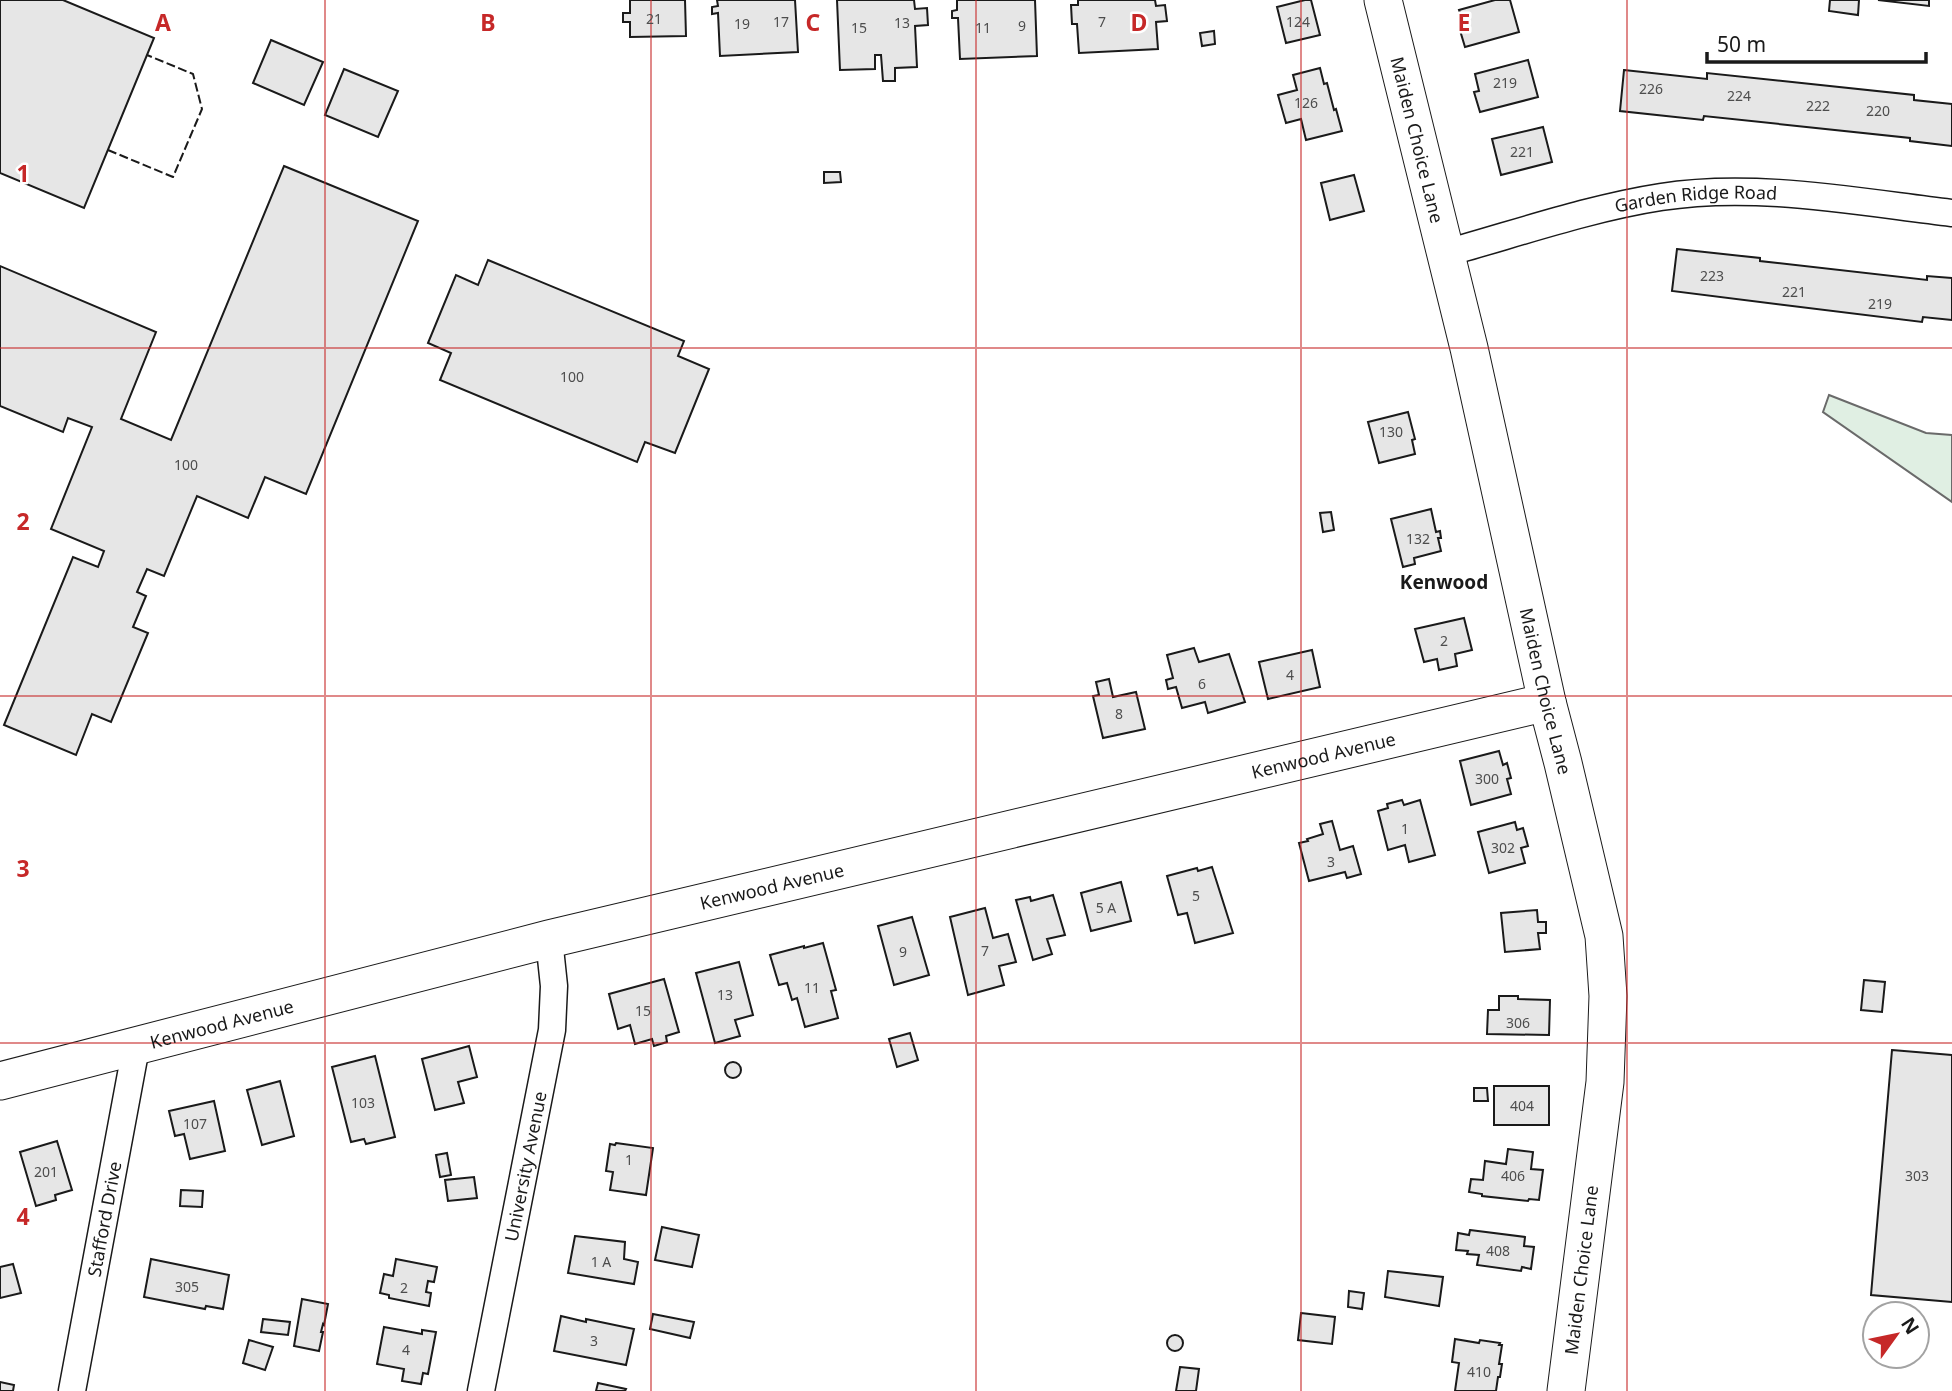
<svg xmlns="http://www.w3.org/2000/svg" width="1952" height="1391" font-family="'Noto Sans',sans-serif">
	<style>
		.green { fill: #e0efe3; stroke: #6a6a6a; stroke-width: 2 }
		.building { fill: #e6e6e6; stroke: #1a1a1a; stroke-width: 2 }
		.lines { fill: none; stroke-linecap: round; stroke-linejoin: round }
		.street-casing { stroke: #1a1a1a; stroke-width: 29 }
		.secondary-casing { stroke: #1a1a1a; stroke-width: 39 }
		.street { stroke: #fff; stroke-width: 26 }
		.secondary { stroke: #fff; stroke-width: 37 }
		.fence { stroke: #1a1a1a; stroke-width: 2; stroke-dasharray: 9 3.5; stroke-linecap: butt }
		.grid { fill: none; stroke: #c62828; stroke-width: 2; stroke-opacity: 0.55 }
		.labels { text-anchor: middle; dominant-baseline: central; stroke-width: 5; stroke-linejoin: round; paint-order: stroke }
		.number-label { font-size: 14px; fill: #4d4d4d }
		.street-label { font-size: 18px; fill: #1a1a1a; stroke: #fff }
		.neighbourhood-label { font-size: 19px; font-weight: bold; fill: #1a1a1a; stroke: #fff }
		.grid-label { font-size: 23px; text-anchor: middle; font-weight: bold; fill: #c62828; stroke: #fff; stroke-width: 5; stroke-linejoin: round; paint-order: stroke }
	</style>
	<rect width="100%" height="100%" fill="#fff"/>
	<!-- green -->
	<path class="green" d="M1829 395 1926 433 1952 435V502L1823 412Z"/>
	<!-- building -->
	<g class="building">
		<path d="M0 0H63L154 38 84 208 0 173Z"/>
		<path d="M630 0H685L686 36 630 37V22H623V13H630Z"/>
		<path d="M717 0H795L798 52 720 56 718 13 712 14V7L718 6Z"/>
		<path d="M837 0H914L915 9 927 8 928 25 915 26 917 67 895 68V81H883L881 55H875V69L840 70Z"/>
		<path d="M957 0H1035L1037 56 960 59 958 18H952V11L957 10Z"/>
		<path d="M1078 0H1155L1156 6 1165 5 1167 21 1156 22 1158 49 1079 53 1077 24H1072L1071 5H1078Z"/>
		<path d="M1305 0H1311L1320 35 1286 43 1277 7Z"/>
		<path d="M1495 0H1510L1519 32 1465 47 1459 27 1464 25 1459 10Z"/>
		<path d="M1830 0H1859L1858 15 1829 11Z"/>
		<path d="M1878 0H1929V6Z"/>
		<path d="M1214 31 1215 44 1202 46 1200 33Z"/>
		<path d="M271 40 323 62 304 105 253 83Z"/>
		<path d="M1528 60 1538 97 1480 112 1474 92 1479 91 1475 74Z"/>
		<path d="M1320 68 1324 84 1327 83 1334 110 1336 109 1342 131 1306 140 1301 119 1286 123 1278 95 1297 90 1293 75Z"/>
		<path d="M344 69 398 91 378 137 325 115Z"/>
		<path d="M1624 70 1707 79V73L1914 95V100L1952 104V146L1910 141V138L1704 116 1703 120 1620 111Z"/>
		<path d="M1543 127 1552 162 1501 175 1492 139Z"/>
		<path d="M284 166 418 221 306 494 265 477 248 518 197 496 164 576 147 569 137 592 146 596 133 627 148 633 111 722 92 714 76 755 4 725 73 557 98 567 104 551 51 529 92 427 68 418 63 432 0 406V266L156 332 121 419 171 440Z"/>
		<path d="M824 172H840L841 182 824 183Z"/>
		<path d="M1354 175 1364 211 1330 220 1321 183Z"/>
		<path d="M1677 249 1760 258V261L1927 280V276L1952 278V320L1923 317 1922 322 1672 291Z"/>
		<path d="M488 260 684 341 678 356 709 369 675 453 645 442 637 462 440 380 451 353 428 343 456 275 478 285Z"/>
		<path d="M1408 412 1415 439 1412 440 1415 454 1379 463 1368 422Z"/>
		<path d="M1431 509 1436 532 1440 531 1441 538H1438L1441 551 1414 558 1415 564 1403 567 1391 519Z"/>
		<path d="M1331 512 1334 530 1323 532 1320 513Z"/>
		<path d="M1464 618 1472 650 1455 654 1457 666 1439 670 1437 659 1424 662 1415 629Z"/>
		<path d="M1194 648 1199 662 1229 654 1245 702 1208 713 1205 702 1182 708 1176 687 1168 689 1166 680 1173 678 1167 655Z"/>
		<path d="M1312 650 1320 687 1268 699 1259 662Z"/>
		<path d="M1109 679 1113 697 1136 692 1145 729 1103 738 1093 696 1099 695 1096 682Z"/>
		<path d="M1499 751 1503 765 1507 763 1511 778 1507 779 1511 794 1471 805 1460 761Z"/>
		<path d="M1402 800 1404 805 1420 800 1435 855 1409 862 1405 845 1388 850 1378 811 1388 808 1387 804Z"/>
		<path d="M1332 821 1340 850 1353 846 1361 874 1347 878 1345 872 1309 881 1299 843 1308 841 1307 839 1323 834 1320 824Z"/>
		<path d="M1515 822 1517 830 1523 828 1528 846 1521 848 1525 863 1489 873 1478 832Z"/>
		<path d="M1212 867 1233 933 1195 943 1187 913 1178 915 1167 876 1197 868 1198 871Z"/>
		<path d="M1121 882 1131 921 1091 931 1081 893Z"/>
		<path d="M1053 895 1065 935 1047 939 1052 954 1033 960 1016 900 1030 897 1031 901Z"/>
		<path d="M985 908 993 938 1008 934 1016 962 999 966 1004 985 968 995 950 917Z"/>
		<path d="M1537 910 1538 922H1546V933H1538L1540 949 1505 952 1501 913Z"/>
		<path d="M912 917 929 975 894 985 878 926Z"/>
		<path d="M823 943 836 990 831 991 838 1018 805 1027 797 998 792 1000 787 983 779 985 770 955 804 946V948Z"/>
		<path d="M739 962 753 1015 735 1020 740 1036 715 1043 696 973Z"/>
		<path d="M664 979 679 1032 666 1036 667 1042 654 1046 652 1039 635 1044 630 1025 618 1029 609 994Z"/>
		<path d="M1864 980 1885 982 1882 1012 1861 1010Z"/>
		<path d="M1499 996H1518V999L1550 1000 1549 1035 1487 1034 1488 1010H1499Z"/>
		<path d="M910 1033 918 1060 897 1067 889 1039Z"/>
		<path d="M469 1046 477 1077 458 1082 464 1103 435 1110 422 1059Z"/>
		<path d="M1892 1050 1952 1055V1302L1871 1295Z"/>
		<path d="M375 1056 395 1137 366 1144 364 1139 351 1142 332 1067Z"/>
		<circle cx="733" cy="1070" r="8"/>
		<path d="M280 1081 294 1136 262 1145 247 1090Z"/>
		<rect x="1494" y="1086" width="55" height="39"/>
		<path d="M1474 1088H1487L1488 1101H1474Z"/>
		<path d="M214 1101 225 1151 190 1159 184 1134 175 1136 169 1111Z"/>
		<path d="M57 1141 72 1190 55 1195 56 1200 36 1206 20 1152Z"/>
		<path d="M616 1143 653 1148 646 1195 610 1190 613 1172 606 1171 610 1144 615 1145Z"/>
		<path d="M1508 1149 1533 1152 1531 1169 1543 1170 1539 1200 1529 1199 1528 1201 1482 1196V1194L1469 1192 1471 1179 1483 1180 1485 1161 1506 1164Z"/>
		<path d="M447 1153 451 1175 440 1177 436 1155Z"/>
		<path d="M474 1177 477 1198 448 1201 445 1180Z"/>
		<path d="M181 1190 203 1191 202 1207 180 1206Z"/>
		<path d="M662 1227 699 1235 692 1267 655 1260Z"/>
		<path d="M1470 1230 1525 1237 1524 1246 1534 1247 1531 1269 1522 1267 1521 1271 1477 1265 1479 1255 1467 1254 1468 1251 1456 1250 1458 1233 1469 1235Z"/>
		<path d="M575 1236 625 1242 624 1259 638 1262 634 1284 568 1273Z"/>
		<path d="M151 1259 229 1275 223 1309 206 1306 205 1309 144 1297Z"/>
		<path d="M396 1259 437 1267 434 1282 428 1281 426 1292 431 1293 429 1306 389 1298V1295L380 1293 384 1274 393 1276Z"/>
		<path d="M13 1264 21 1293 0 1298V1267Z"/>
		<path d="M1388 1271 1443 1277 1439 1306 1385 1297Z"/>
		<path d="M1349 1291 1364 1293 1362 1309 1348 1307Z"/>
		<path d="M302 1299 328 1304 324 1325 323 1324 321 1332H323L319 1351 294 1346Z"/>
		<path d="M1301 1313 1335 1317 1332 1344 1298 1340Z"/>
		<path d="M653 1314 694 1322 690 1338 650 1329Z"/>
		<path d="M561 1316 586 1322V1319L634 1329 626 1365 554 1351Z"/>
		<path d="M263 1319 290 1322 288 1335 261 1332Z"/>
		<path d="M384 1327 422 1334V1330L436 1332 428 1374 423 1373 421 1384 402 1381 404 1369 377 1364Z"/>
		<circle cx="1175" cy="1343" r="8"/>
		<path d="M1455 1339 1479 1343 1480 1340 1500 1343 1499 1345H1502L1499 1364H1502L1500 1377H1498L1496 1391H1455L1459 1363 1452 1362Z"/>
		<path d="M249 1340 273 1347 265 1370 243 1363Z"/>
		<path d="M1180 1367 1199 1369 1196 1391H1176Z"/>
		<path d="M0 1382 14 1385 13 1391H0Z"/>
		<path d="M598 1383 626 1389 625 1391H596Z"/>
	</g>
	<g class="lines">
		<!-- street casing -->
		<g class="street-casing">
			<g id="street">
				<path id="s1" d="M1446 253C1515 234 1590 208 1661 197 1755 182 1858 202 1952 213"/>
				<path id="s2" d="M72 1391 136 1047"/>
				<path id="s3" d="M481 1391 552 1030 554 986 549 939"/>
			</g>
		</g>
		<!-- secondary casing -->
		<g class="secondary-casing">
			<g id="secondary">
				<path id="s4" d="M1383 0 1469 348 1547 702 1563 763 1604 936 1608 996 1605 1082 1566 1391"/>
				<path id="s5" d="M0 1081 549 939 1547 702"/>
			</g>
		</g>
		<!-- street -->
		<use href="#street" class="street"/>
		<!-- secondary -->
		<use href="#secondary" class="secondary"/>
		<!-- fence -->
		<path class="fence" d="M108 150 173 177 202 109 193 74 147 55"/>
	</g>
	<!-- grid -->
	<path class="grid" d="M325 0V1391M651 0V1391M976 0V1391M1301 0V1391M1627 0V1391M0 348H1952M0 696H1952M0 1043H1952"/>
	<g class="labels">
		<!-- number labels -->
		<g class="number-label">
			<text x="654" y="18">21</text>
			<text x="781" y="21">17</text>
			<text x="1102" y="21">7</text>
			<text x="1298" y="21">124</text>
			<text x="902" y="22">13</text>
			<text x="742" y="23">19</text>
			<text x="1022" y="25">9</text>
			<text x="859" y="27">15</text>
			<text x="983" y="27">11</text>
			<text x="1505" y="82">219</text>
			<text x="1651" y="88">226</text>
			<text x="1739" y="95">224</text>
			<text x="1306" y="102">126</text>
			<text x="1818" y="105">222</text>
			<text x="1878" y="110">220</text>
			<text x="1522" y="151">221</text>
			<text x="1712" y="275">223</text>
			<text x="1794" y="291">221</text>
			<text x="1880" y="303">219</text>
			<text x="572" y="376">100</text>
			<text x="1391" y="431">130</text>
			<text x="186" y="464">100</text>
			<text x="1418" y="538">132</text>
			<text x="1444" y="640">2</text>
			<text x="1290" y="674">4</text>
			<text x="1202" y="683">6</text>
			<text x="1119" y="713">8</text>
			<text x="1487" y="778">300</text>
			<text x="1405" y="828">1</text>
			<text x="1503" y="847">302</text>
			<text x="1331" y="861">3</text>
			<text x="1196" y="895">5</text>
			<text x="1106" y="907">5 A</text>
			<text x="985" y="950">7</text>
			<text x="903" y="951">9</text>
			<text x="812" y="987">11</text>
			<text x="725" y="994">13</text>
			<text x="643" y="1010">15</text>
			<text x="1518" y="1022">306</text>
			<text x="363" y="1102">103</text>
			<text x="1522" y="1105">404</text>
			<text x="195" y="1123">107</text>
			<text x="629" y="1159">1</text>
			<text x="46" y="1171">201</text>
			<text x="1513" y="1175">406</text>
			<text x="1917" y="1175">303</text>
			<text x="1498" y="1250">408</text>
			<text x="601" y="1261">1 A</text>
			<text x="187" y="1286">305</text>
			<text x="404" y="1287">2</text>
			<text x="594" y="1340">3</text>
			<text x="406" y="1349">4</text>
			<text x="1479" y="1371">410</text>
		</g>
		<!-- street labels -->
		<g class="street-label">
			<text stroke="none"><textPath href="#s4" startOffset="144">Maiden Choice Lane</textPath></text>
			<text stroke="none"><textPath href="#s1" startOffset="257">Garden Ridge Road</textPath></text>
			<text stroke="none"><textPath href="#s4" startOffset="710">Maiden Choice Lane</textPath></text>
			<text stroke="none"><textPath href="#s5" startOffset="1363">Kenwood Avenue</textPath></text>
			<text stroke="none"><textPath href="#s5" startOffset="796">Kenwood Avenue</textPath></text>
			<text stroke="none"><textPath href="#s5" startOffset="229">Kenwood Avenue</textPath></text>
			<text stroke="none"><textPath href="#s3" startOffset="229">University Avenue</textPath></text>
			<text stroke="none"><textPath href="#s2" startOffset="175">Stafford Drive</textPath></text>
			<text transform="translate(1581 1270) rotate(-83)">Maiden Choice Lane</text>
		</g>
		<!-- neighbourhood labels -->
		<g class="neighbourhood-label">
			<text x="1444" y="582">Kenwood</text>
		</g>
	</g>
	<g class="grid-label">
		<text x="163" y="31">A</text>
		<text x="488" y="31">B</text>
		<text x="813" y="31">C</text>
		<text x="1139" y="31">D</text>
		<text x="1464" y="31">E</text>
		<text x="23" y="182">1</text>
		<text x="23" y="530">2</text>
		<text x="23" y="877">3</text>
		<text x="23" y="1225">4</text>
	</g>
	<!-- north arrow -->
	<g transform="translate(1896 1335) rotate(57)"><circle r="33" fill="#ffffff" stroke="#a3a3a3" stroke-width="2"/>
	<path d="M0-5L12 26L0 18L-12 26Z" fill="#c62828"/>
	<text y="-10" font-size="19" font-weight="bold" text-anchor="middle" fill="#1a1a1a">N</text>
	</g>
	<!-- scale -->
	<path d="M1707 52v10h219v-10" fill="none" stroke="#1a1a1a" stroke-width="3.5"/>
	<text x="1717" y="52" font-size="21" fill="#1a1a1a" stroke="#ffffff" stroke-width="5" paint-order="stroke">50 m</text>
</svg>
